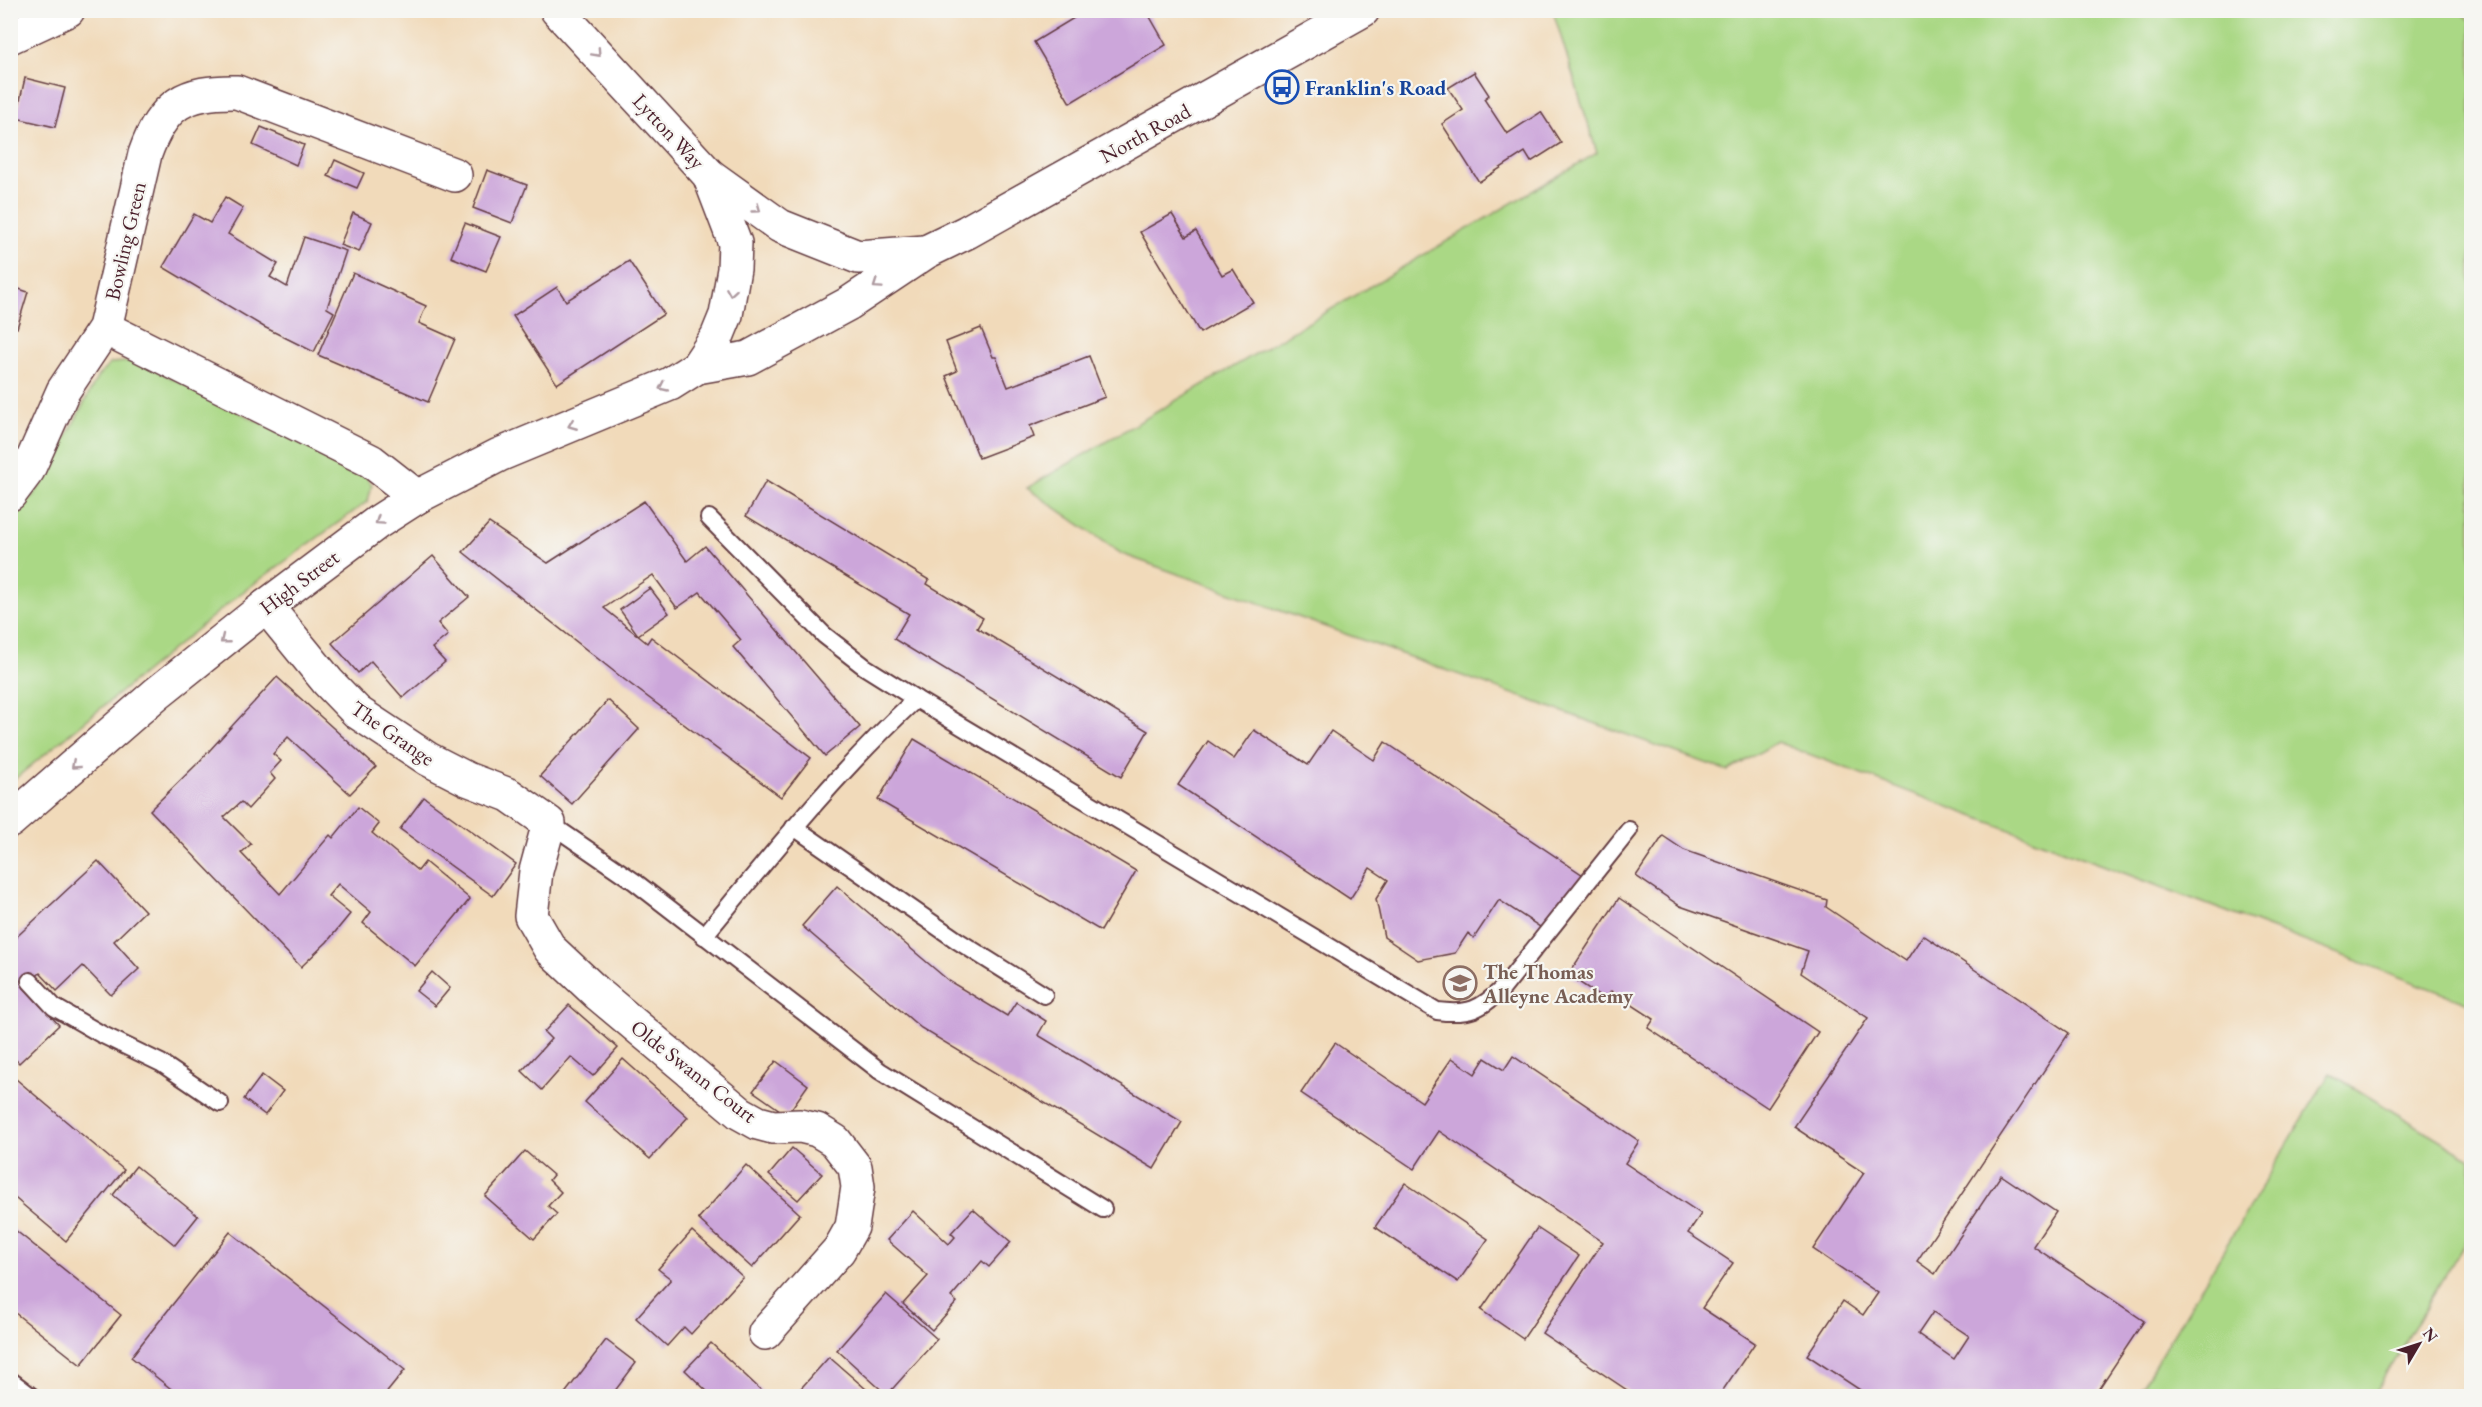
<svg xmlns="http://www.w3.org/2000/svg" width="2482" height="1407" font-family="'EB Garamond',serif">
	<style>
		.green { fill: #aad885; stroke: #7a7c58; stroke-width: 1.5 }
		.building { fill: #cca6da; fill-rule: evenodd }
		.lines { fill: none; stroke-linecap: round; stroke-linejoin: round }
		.service-casing { stroke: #633b40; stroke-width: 20 }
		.minor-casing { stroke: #633b40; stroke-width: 36 }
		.secondary-casing { stroke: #633b40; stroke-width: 36 }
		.primary-casing { stroke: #633b40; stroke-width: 36 }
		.service { stroke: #fff; stroke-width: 16 }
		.minor { stroke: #fff; stroke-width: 33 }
		.secondary { stroke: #fff; stroke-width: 33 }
		.primary { stroke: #fff; stroke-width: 33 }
		.oneway { stroke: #ae9aa0 }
		.labels { text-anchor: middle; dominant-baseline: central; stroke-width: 4.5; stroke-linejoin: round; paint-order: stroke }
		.transit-label { font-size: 21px; font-weight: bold; fill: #164399; stroke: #f6f6f2; text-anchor: start }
		.street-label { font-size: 21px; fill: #4a1f2b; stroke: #f6f6f2 }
		.education-label { font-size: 21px; font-weight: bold; fill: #785e54; stroke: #f6f6f2; text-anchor: start }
	</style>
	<rect width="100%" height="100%" fill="#f6f6f2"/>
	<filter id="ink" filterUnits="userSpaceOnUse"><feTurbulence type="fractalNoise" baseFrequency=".0167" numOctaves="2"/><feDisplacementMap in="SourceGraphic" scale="12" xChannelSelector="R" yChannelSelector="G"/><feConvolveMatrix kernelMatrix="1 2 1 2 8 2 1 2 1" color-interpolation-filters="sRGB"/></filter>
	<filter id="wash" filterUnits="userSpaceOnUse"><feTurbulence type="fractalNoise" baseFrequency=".008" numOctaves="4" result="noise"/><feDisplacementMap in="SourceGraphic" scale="24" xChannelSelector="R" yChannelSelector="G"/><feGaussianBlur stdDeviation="1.35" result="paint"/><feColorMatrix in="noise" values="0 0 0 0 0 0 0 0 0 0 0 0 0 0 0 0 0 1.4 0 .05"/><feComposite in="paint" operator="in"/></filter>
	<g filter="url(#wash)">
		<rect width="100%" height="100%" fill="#f1daba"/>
		<!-- green -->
		<g class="green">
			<path d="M1553 11 2459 10 2471 21V1004L1777 742 1728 771 1122 554 1027 488 1597 153Z"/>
			<path d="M138 361 366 476 372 485 368 501 240 594 11 782V522L42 484 98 376 111 363Z"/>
			<path d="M2330 1073 2471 1159V1232L2373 1396H2136Z"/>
		</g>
		<g id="blocks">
			<!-- building -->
			<g class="building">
				<path d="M1087 10H1146L1166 45 1070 103 1034 42Z"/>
				<path d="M1474 72 1489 95 1484 99 1507 134 1541 112 1561 143 1531 162 1525 152 1479 182 1442 124 1463 110 1448 88Z"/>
				<path d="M25 78 65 88 55 127 16 118Z"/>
				<path d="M261 127 304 145 296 165 253 145Z"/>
				<path d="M335 160 364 173 357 188 328 176Z"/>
				<path d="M487 170 527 185 512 223 473 208Z"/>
				<path d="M225 197 243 208 228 234 278 264 270 277 287 287 304 237 346 251 327 308 334 312 314 352 264 327 163 267 194 214 210 223Z"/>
				<path d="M353 213 372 222 359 252 340 245Z"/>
				<path d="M1172 214 1186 237 1196 231 1222 275 1233 269 1253 302 1200 333 1140 232Z"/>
				<path d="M465 223 501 237 486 271 451 257Z"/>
				<path d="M629 261 664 314 557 384 513 316 557 287 566 301Z"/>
				<path d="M353 273 426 306 419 323 455 339 428 402 318 355Z"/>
				<path d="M10 286 28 292 17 328 10 326Z"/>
				<path d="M981 328 993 357H996L1008 387 1089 356 1105 397 1030 426 1034 437 979 458 946 376 957 371 946 342Z"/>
				<path d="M766 481 929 580 927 584 983 618 977 628 1148 731 1121 777 894 639 909 614 746 516Z"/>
				<path d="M644 501 687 561 705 546 860 727 825 756 733 647 741 640 700 592 677 608 653 575 604 608 647 643 651 637 811 758 781 797 621 677 463 552 489 523 548 563Z"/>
				<path d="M433 556 469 597 438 623 448 635 432 648 445 662 403 698 371 661 358 673 332 643Z"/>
				<path d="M650 588 669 613 638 635 620 610Z"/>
				<path d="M277 677 376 767 350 794 288 737 273 754 281 761 270 773 275 779 248 809 241 802 224 817 251 844 241 853 280 894 330 835 333 838 358 807 379 824 372 833 418 871 425 862 470 899 415 966 363 923 371 912 338 884 328 896 350 914 327 942 301 967 150 810 198 763Z"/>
				<path d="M608 700 639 729 572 804 540 776Z"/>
				<path d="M1254 730 1308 765 1331 731 1374 760 1385 742 1583 875 1546 931 1499 900 1474 938 1468 933 1455 953 1418 960 1384 937 1376 899 1388 880 1370 868 1350 899 1178 785 1208 741 1234 759Z"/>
				<path d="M914 739 1136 871 1101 931 878 800Z"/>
				<path d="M424 797 516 864 493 896 400 829Z"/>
				<path d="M1663 836 1684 850 1827 900 1826 907 1906 961 1923 935 2069 1033 1917 1261 1935 1274 2001 1175 2056 1212 2033 1246 2144 1321 2094 1396H1869L1807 1355 1843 1301 1863 1315 1878 1293 1813 1249 1864 1173 1794 1127 1868 1018 1801 973 1808 951 1680 906 1636 876ZM1933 1312 1969 1336 1954 1359 1918 1334Z"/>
				<path d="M98 861 145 911 114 941 139 969 111 995 83 966 57 991 40 973 24 988 59 1025 19 1063 10 1054V943Z"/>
				<path d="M837 886 949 981 1007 1016 1016 1002 1046 1021 1038 1035 1182 1122 1154 1169 921 1028 802 926Z"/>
				<path d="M1619 898 1818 1032 1768 1108 1648 1028 1654 1019 1611 991 1606 1000 1568 975Z"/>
				<path d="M432 972 450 988 435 1006 416 991Z"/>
				<path d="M569 1005 618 1048 593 1076 571 1057 542 1090 522 1071 551 1039 544 1032Z"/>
				<path d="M1335 1043 1422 1102 1452 1058 1475 1074 1485 1058 1504 1070 1513 1056 1639 1141 1625 1163 1701 1214 1688 1233 1733 1263 1702 1308 1755 1343 1719 1396H1636L1542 1333 1603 1242 1439 1131 1414 1169 1301 1093Z"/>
				<path d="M623 1059 688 1117 650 1159 585 1102Z"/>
				<path d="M776 1061 808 1085 787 1115 753 1091Z"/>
				<path d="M10 1074 124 1170 66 1241 10 1194Z"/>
				<path d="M262 1075 283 1091 265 1115 244 1099Z"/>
				<path d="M792 1148 822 1174 798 1200 769 1175Z"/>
				<path d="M525 1151 553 1175 549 1180 561 1192 548 1206 557 1214 534 1239 485 1196Z"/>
				<path d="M746 1165 800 1214 752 1268 698 1219Z"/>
				<path d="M136 1166 198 1216 175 1245 113 1195Z"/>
				<path d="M1405 1183 1488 1239 1458 1282 1375 1227Z"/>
				<path d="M973 1209 1011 1242 989 1267 982 1261 951 1297 957 1302 932 1330 903 1304 928 1276 887 1240 913 1211 949 1244 955 1237 951 1233Z"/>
				<path d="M10 1226 121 1315 81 1365 10 1309Z"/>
				<path d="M1537 1228 1579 1256 1523 1339 1481 1310Z"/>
				<path d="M692 1231 743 1277 691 1334 684 1327 667 1346 636 1318 671 1279 658 1269Z"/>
				<path d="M230 1232 405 1370 384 1396H180L131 1357Z"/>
				<path d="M886 1294 937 1339 887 1395 837 1350Z"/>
				<path d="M606 1340 636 1363 614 1392 620 1396H563Z"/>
				<path d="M711 1343 763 1392 759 1396H712L685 1370Z"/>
				<path d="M829 1357 874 1396H794Z"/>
			</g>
		</g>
	</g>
	<g filter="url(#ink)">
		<use href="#blocks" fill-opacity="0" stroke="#633b40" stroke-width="1.5"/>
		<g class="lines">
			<!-- service casing -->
			<g class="service-casing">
				<g id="service">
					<path d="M709 518 824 635 865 667 916 699"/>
					<path d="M549 823 635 882 880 1071 1103 1209"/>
					<path d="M794 827 958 941 1044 995"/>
					<path d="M704 936C772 854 838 771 916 699L1437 1011C1469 1015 1480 1010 1503 988L1629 830"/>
					<path d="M30 981 54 1007 101 1034 161 1063 220 1103"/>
					<path d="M10 1380 31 1396"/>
				</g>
			</g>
			<!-- minor casing -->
			<g class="minor-casing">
				<g id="minor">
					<path d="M105 328 371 461 417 497"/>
					<path d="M10 494 28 470 63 391 105 328 145 154C163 104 184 91 237 92L455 175"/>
					<path d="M266 606 328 682 357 712 428 759 467 779 509 795 549 823 536 871 531 916 550 949 598 994 740 1113 758 1123 773 1127 800 1126 817 1130 835 1141 855 1167 858 1187 852 1227 839 1250 765 1333"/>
				</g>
			</g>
			<!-- secondary casing -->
			<g class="secondary-casing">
				<g id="secondary">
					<path d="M709 175 780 226 858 257 925 252"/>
					<path d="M697 367 748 358 848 304 926 252 967 232 1363 10"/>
				</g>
			</g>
			<!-- primary casing -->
			<g class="primary-casing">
				<g id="primary">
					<path d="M10 37 68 10"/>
					<path d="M10 821 156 694 266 606 378 522 417 497 499 455 670 384 697 367 717 337 726 315 734 269 735 243 709 175 557 10"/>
				</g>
			</g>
			<!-- service -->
			<use href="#service" class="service"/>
			<!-- minor -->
			<use href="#minor" class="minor"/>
			<!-- secondary -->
			<use href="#secondary" class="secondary"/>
			<!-- primary -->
			<use href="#primary" class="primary"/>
		</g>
		<!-- one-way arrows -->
		<defs><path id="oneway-chevron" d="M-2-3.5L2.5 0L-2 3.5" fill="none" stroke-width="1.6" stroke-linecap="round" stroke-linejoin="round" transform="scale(1.5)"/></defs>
		<g class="oneway">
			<use href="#oneway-chevron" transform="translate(597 53) rotate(47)"/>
			<use href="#oneway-chevron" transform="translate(757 209) rotate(36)"/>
			<use href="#oneway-chevron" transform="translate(877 285) rotate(146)"/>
			<use href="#oneway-chevron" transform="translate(731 292) rotate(99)"/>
			<use href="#oneway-chevron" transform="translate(663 387) rotate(155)"/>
			<use href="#oneway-chevron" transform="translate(572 425) rotate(158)"/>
			<use href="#oneway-chevron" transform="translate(379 521) rotate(146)"/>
			<use href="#oneway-chevron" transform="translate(224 640) rotate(141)"/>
			<use href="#oneway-chevron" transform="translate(75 765) rotate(139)"/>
		</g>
	</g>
	<!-- icons -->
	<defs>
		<g id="bus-ring" transform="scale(1.725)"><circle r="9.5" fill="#f6f6f2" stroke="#1a4fb4" stroke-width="1.5"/><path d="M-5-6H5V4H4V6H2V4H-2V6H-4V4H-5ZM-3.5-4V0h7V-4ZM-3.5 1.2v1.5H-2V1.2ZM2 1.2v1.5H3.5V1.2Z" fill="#1a4fb4"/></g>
		<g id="school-ring" transform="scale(1.725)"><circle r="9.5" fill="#f6f6f2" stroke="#8d6e63" stroke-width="1.5"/><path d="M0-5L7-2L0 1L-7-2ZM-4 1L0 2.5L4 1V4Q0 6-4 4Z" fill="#8d6e63"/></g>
	</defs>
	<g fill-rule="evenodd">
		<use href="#bus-ring" x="1282" y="87"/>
		<use href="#school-ring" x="1460" y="983"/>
	</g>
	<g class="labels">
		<!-- transit labels -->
		<g class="transit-label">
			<text x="1305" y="87">Franklin's Road</text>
		</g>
		<!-- street labels -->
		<g class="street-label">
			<text transform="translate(669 131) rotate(47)">Lytton Way</text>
			<text transform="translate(1145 133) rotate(-29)">North Road</text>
			<text transform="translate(125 241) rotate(-77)">Bowling Green</text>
			<text transform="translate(299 582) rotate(-37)">High Street</text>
			<text transform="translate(393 733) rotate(35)">The Grange</text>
			<text transform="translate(694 1071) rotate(38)">Olde Swann Court</text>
		</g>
		<!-- education labels -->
		<g class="education-label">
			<text x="1483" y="971">The Thomas<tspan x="1483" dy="24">Alleyne Academy</tspan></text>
		</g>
	</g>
	<!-- margin -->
	<rect width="2482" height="1407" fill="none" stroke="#f6f6f2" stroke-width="36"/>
	<!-- north arrow -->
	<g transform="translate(2419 1344) rotate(51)" stroke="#f6f6f2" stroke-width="4.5" paint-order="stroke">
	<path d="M0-4.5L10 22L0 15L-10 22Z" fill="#4a1f2b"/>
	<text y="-9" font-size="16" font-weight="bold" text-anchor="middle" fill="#4a1f2b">N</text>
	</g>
</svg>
